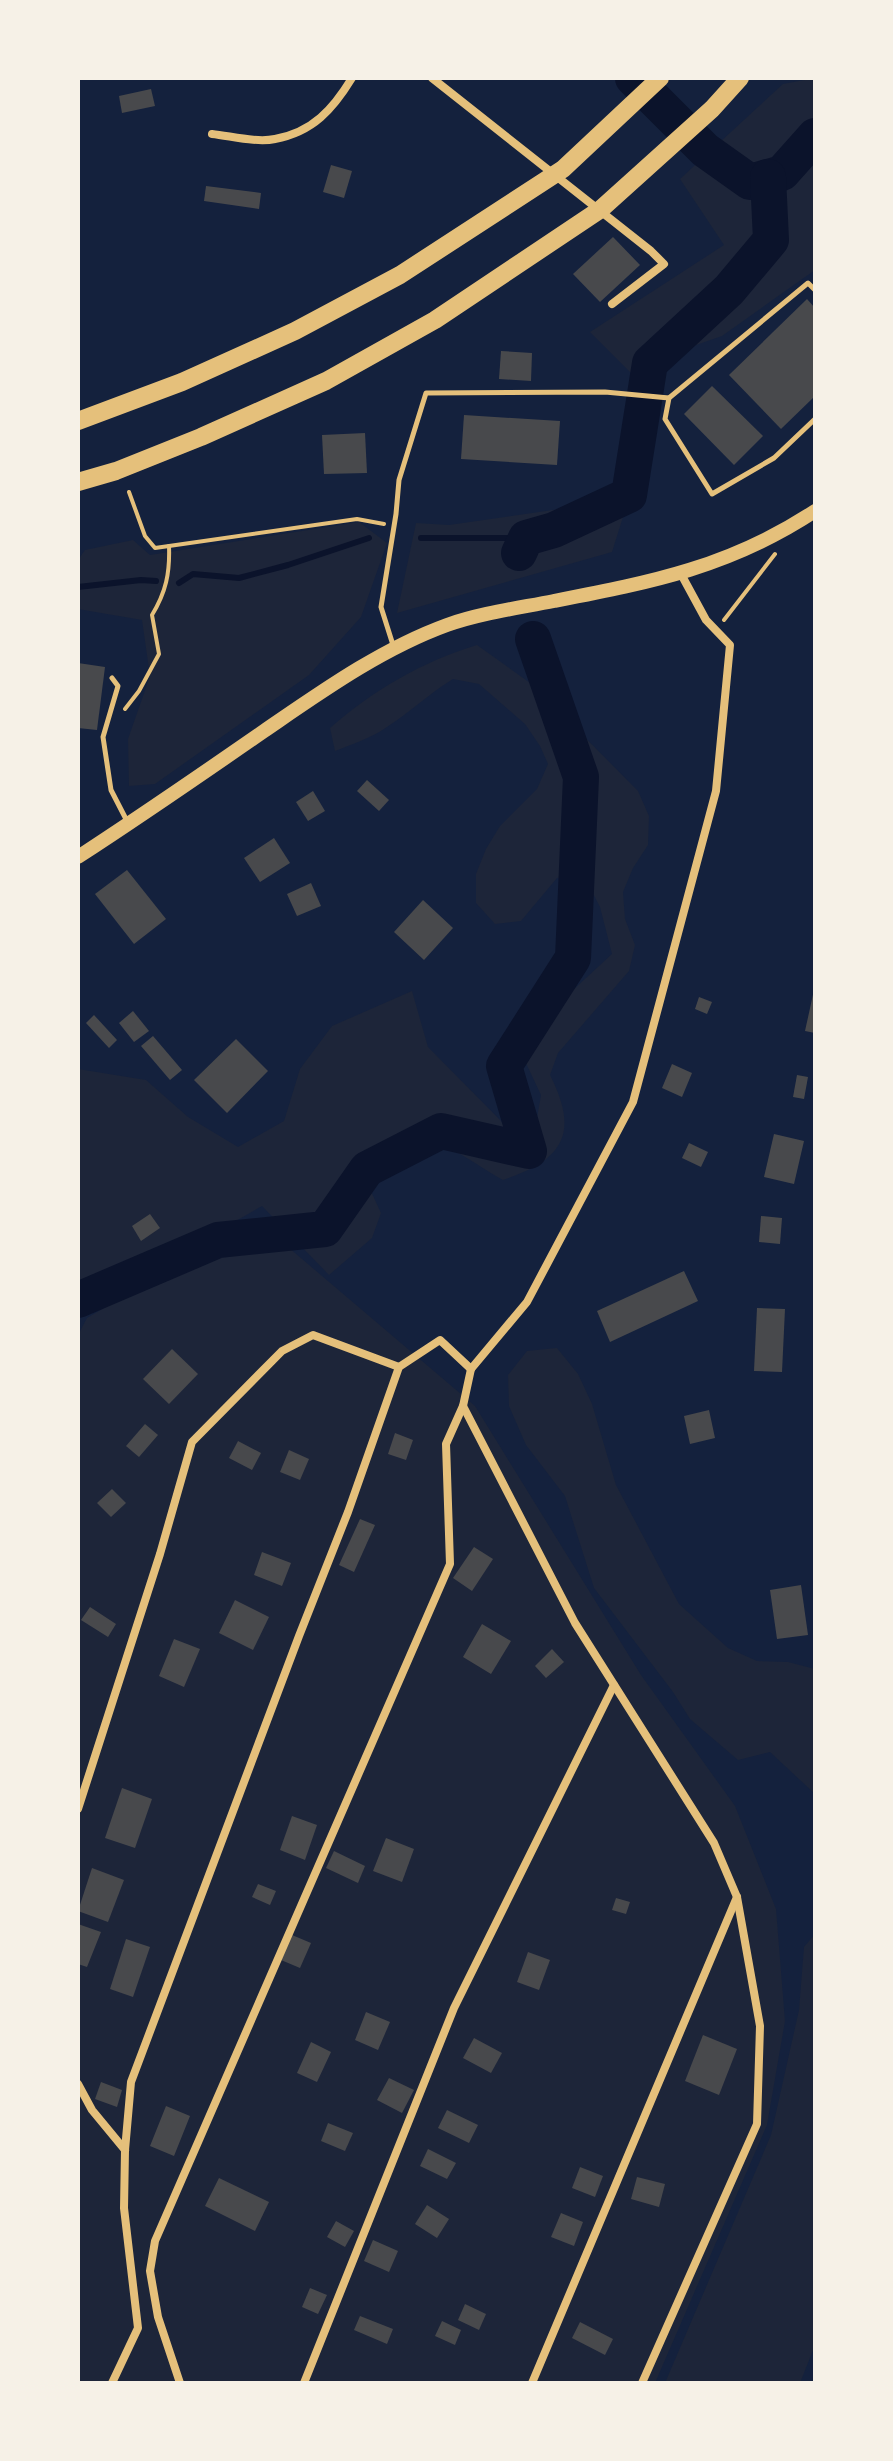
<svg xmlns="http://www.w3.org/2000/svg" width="893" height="2461" font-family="Rubik,sans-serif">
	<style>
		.green { fill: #1d2539 }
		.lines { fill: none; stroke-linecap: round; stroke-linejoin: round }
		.stream { stroke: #0b132b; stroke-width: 6 }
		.river { stroke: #0b132b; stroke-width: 36 }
		.building { fill: #48494c }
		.path { stroke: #e5c07b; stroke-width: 4 }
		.service { stroke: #e5c07b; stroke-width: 5 }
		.minor { stroke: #e5c07b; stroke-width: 8 }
		.secondary { stroke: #e5c07b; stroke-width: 14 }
		.motorway { stroke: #e5c07b; stroke-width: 18 }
	</style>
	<rect width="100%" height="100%" fill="#14213d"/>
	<!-- green -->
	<g class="green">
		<path d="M815 78V270L722 336 679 351 632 374 590 332 724 245 680 179 783 84Z"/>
		<path d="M587 505 623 517 612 552 397 613 416 523 449 525Z"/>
		<path d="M359 522 387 543 361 617 309 675 155 784 129 786 128 739 150 676 142 620 78 609V560L85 550 133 540 150 555Z"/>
		<path d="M477 645 533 685 638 791 649 816 648 845 633 868 623 892 625 919 635 945 629 971 558 1053 550 1075C580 1134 563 1160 503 1180 452 1152 437 1125 377 1159L369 1187 381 1213 372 1238 329 1275 262 1206 78 1311V1069L146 1080 188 1117 238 1147 284 1121 300 1069 332 1026 412 991 428 1047 506 1126 535 1130 541 1095 524 1059 554 1011 572 991 612 954 600 907 584 876 557 878 521 921 495 924 476 903V874L486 849 500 826 537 789 548 764 540 746 525 724 479 684 453 679C430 693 410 712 387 727 371 738 353 744 335 751L330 728C372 691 423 661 477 645Z"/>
		<path d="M255 1219 475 1406 641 1675 735 1806 776 1909 785 2021 767 2125 655 2383H78V1335L87 1318Z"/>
		<path d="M557 1348 578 1374 592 1404 616 1485 679 1604 728 1648 757 1661 788 1662 815 1669V1794L770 1752 738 1760 690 1719 673 1692 594 1588 565 1496 526 1445 509 1406 508 1375 527 1351Z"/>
		<path d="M815 1934V2345L800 2383H665L771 2135 799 2010 804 1947Z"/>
	</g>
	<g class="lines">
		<!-- stream -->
		<g class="stream">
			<path d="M421 538H526"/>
			<path d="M179 583 193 574 239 578 288 565 369 538"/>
			<path d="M78 587 141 580 156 581"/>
		</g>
		<!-- river -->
		<g class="river">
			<path d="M633 78 705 150 750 182 782 173 815 136"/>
			<path d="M519 553 526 538 554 530 629 495 650 363 729 290 771 240 768 177"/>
			<path d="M78 1300 218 1240 325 1229 367 1169 441 1131 529 1151 504 1066 573 958 581 777 533 639"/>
		</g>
	</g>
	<!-- building -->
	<g class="building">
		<path d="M151 89 155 106 122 113 119 96Z"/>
		<path d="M331 165 352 171 344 198 323 192Z"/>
		<path d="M206 186 261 193 259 209 204 201Z"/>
		<path d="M613 237 640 265 600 302 573 274Z"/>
		<path d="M807 299 815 308V396L781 429 729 375Z"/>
		<path d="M501 351 532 353 531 381 499 379Z"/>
		<path d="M712 386 763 436 734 465 684 414Z"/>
		<path d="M464 415 560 421 557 465 461 459Z"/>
		<path d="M365 433 367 473 324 474 322 435Z"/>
		<path d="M78 663 105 667 97 730 78 728Z"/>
		<path d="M367 780 389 800 379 811 357 791Z"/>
		<path d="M313 791 325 811 308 821 296 802Z"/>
		<path d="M274 838 290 863 260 882 244 858Z"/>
		<path d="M127 870 166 919 134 944 95 894Z"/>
		<path d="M311 883 321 906 297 916 287 894Z"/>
		<path d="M423 900 453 928 424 960 394 932Z"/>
		<path d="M814 990H815V1033L805 1031Z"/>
		<path d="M699 997 712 1002 707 1014 695 1009Z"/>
		<path d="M133 1011 149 1031 134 1042 119 1023Z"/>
		<path d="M94 1015 117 1040 109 1048 86 1023Z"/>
		<path d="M153 1036 182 1070 170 1080 141 1046Z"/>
		<path d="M236 1039 268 1071 227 1113 194 1080Z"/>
		<path d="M672 1064 692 1073 682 1097 662 1088Z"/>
		<path d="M797 1075 808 1077 804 1099 793 1097Z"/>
		<path d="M774 1134 804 1141 794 1184 764 1177Z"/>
		<path d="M689 1143 708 1152 701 1167 682 1158Z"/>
		<path d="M150 1214 160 1228 141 1241 132 1226Z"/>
		<path d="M761 1216 782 1218 780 1244 759 1242Z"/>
		<path d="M684 1271 698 1301 610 1342 597 1311Z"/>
		<path d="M757 1308 785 1309 782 1372 754 1371Z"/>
		<path d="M172 1349 198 1374 169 1404 143 1379Z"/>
		<path d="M709 1410 715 1438 690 1444 684 1416Z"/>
		<path d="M145 1424 158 1435 139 1457 126 1446Z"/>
		<path d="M395 1433 413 1440 406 1460 388 1454Z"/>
		<path d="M238 1441 261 1453 252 1470 229 1458Z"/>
		<path d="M289 1450 309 1459 300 1480 280 1472Z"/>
		<path d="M112 1489 126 1503 111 1517 97 1503Z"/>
		<path d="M360 1519 375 1525 354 1572 339 1565Z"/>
		<path d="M474 1547 493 1559 472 1591 453 1578Z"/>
		<path d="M262 1552 291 1563 282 1586 254 1575Z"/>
		<path d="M801 1585 808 1635 777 1639 770 1590Z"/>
		<path d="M235 1600 269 1617 253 1650 219 1633Z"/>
		<path d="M90 1607 116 1624 108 1637 81 1620Z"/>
		<path d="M482 1624 511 1641 491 1674 463 1657Z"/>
		<path d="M174 1639 200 1649 184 1687 159 1676Z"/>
		<path d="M552 1649 564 1662 546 1678 535 1666Z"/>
		<path d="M122 1788 152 1799 135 1848 105 1838Z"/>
		<path d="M292 1816 317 1825 305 1860 280 1850Z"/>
		<path d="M386 1838 414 1849 402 1882 373 1871Z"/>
		<path d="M334 1851 365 1866 358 1883 326 1868Z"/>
		<path d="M92 1868 124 1880 108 1922 78 1911Z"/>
		<path d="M258 1884 276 1891 270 1905 252 1897Z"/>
		<path d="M616 1898 630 1902 626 1914 612 1910Z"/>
		<path d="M78 1924 101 1932 87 1967 78 1964Z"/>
		<path d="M292 1935 311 1943 300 1968 281 1960Z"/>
		<path d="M126 1939 150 1947 133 1997 110 1989Z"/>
		<path d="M528 1952 550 1960 539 1990 517 1982Z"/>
		<path d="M366 2012 390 2022 378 2050 355 2040Z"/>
		<path d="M703 2035 737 2049 719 2095 685 2081Z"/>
		<path d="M474 2038 502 2053 491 2073 463 2058Z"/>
		<path d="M311 2042 331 2052 317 2082 297 2073Z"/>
		<path d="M389 2078 414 2090 402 2113 377 2100Z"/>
		<path d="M101 2082 122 2090 117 2107 95 2099Z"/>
		<path d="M166 2106 190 2116 174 2156 150 2146Z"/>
		<path d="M447 2110 478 2125 469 2143 438 2128Z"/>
		<path d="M328 2123 353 2133 345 2151 321 2141Z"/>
		<path d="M428 2149 456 2163 447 2179 420 2166Z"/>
		<path d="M580 2167 603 2176 595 2197 572 2188Z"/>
		<path d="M637 2177 665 2184 659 2207 631 2199Z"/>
		<path d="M219 2178 269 2202 255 2231 205 2206Z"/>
		<path d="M427 2205 449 2219 437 2238 415 2224Z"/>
		<path d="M561 2213 583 2222 574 2246 551 2237Z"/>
		<path d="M336 2221 354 2231 345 2247 327 2237Z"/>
		<path d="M373 2240 398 2251 389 2272 364 2261Z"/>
		<path d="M310 2288 327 2295 318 2314 302 2307Z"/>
		<path d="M465 2304 486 2314 479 2330 458 2320Z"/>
		<path d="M360 2316 393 2329 387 2344 354 2330Z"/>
		<path d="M442 2321 461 2330 455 2345 435 2336Z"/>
		<path d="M580 2322 613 2339 605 2355 572 2338Z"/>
	</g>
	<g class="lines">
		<!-- path -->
		<g class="path">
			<path d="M129 492 145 536 155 548 169 546"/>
			<path d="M724 620 775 554"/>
			<path d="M125 709 139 691 159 654 152 615C166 592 170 573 169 546L357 519 384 524"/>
		</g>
		<!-- service -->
		<g class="service">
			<path d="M815 290 808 283 669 398 665 419 712 494 774 458 815 419"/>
			<path d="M393 645 381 607 396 514 399 480 426 393 605 392 669 398"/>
			<path d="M112 678 118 686 103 737 111 790 128 823"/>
		</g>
		<!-- minor -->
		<g class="minor">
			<path d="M432 78 651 251 664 264 612 304"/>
			<path d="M212 134C231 136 257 143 275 139 313 132 333 109 352 78"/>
			<path d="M78 1809 160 1554 192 1442 282 1351 313 1335 399 1367"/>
			<path d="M78 2084 92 2110 125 2150"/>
			<path d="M112 2383 138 2328 124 2208 125 2150 131 2082 299 1636 348 1512 399 1367 440 1340 471 1369"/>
			<path d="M180 2383 158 2317 150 2271 155 2241 450 1564 446 1444 463 1406"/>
			<path d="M304 2383 454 2008 614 1685"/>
			<path d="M532 2383 737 1897"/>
			<path d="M642 2383 757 2124 760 2026 737 1897 714 1843 575 1623 463 1406 471 1369 527 1302 633 1102 716 791 730 645 706 620 681 574"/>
		</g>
		<!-- secondary -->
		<path class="secondary" d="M78 857C141 816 202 774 264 731 321 692 381 649 447 625 481 613 519 608 554 601 652 582 730 567 815 511"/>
		<!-- motorway -->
		<g class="motorway">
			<path d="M78 421 182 382 295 331 400 275 563 169 660 78"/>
			<path d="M78 482 116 471 201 437 326 381 435 320 601 209 712 109 740 78"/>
		</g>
	</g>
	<!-- border -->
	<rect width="893" height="2461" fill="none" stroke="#f6f1e7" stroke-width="160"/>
</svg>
